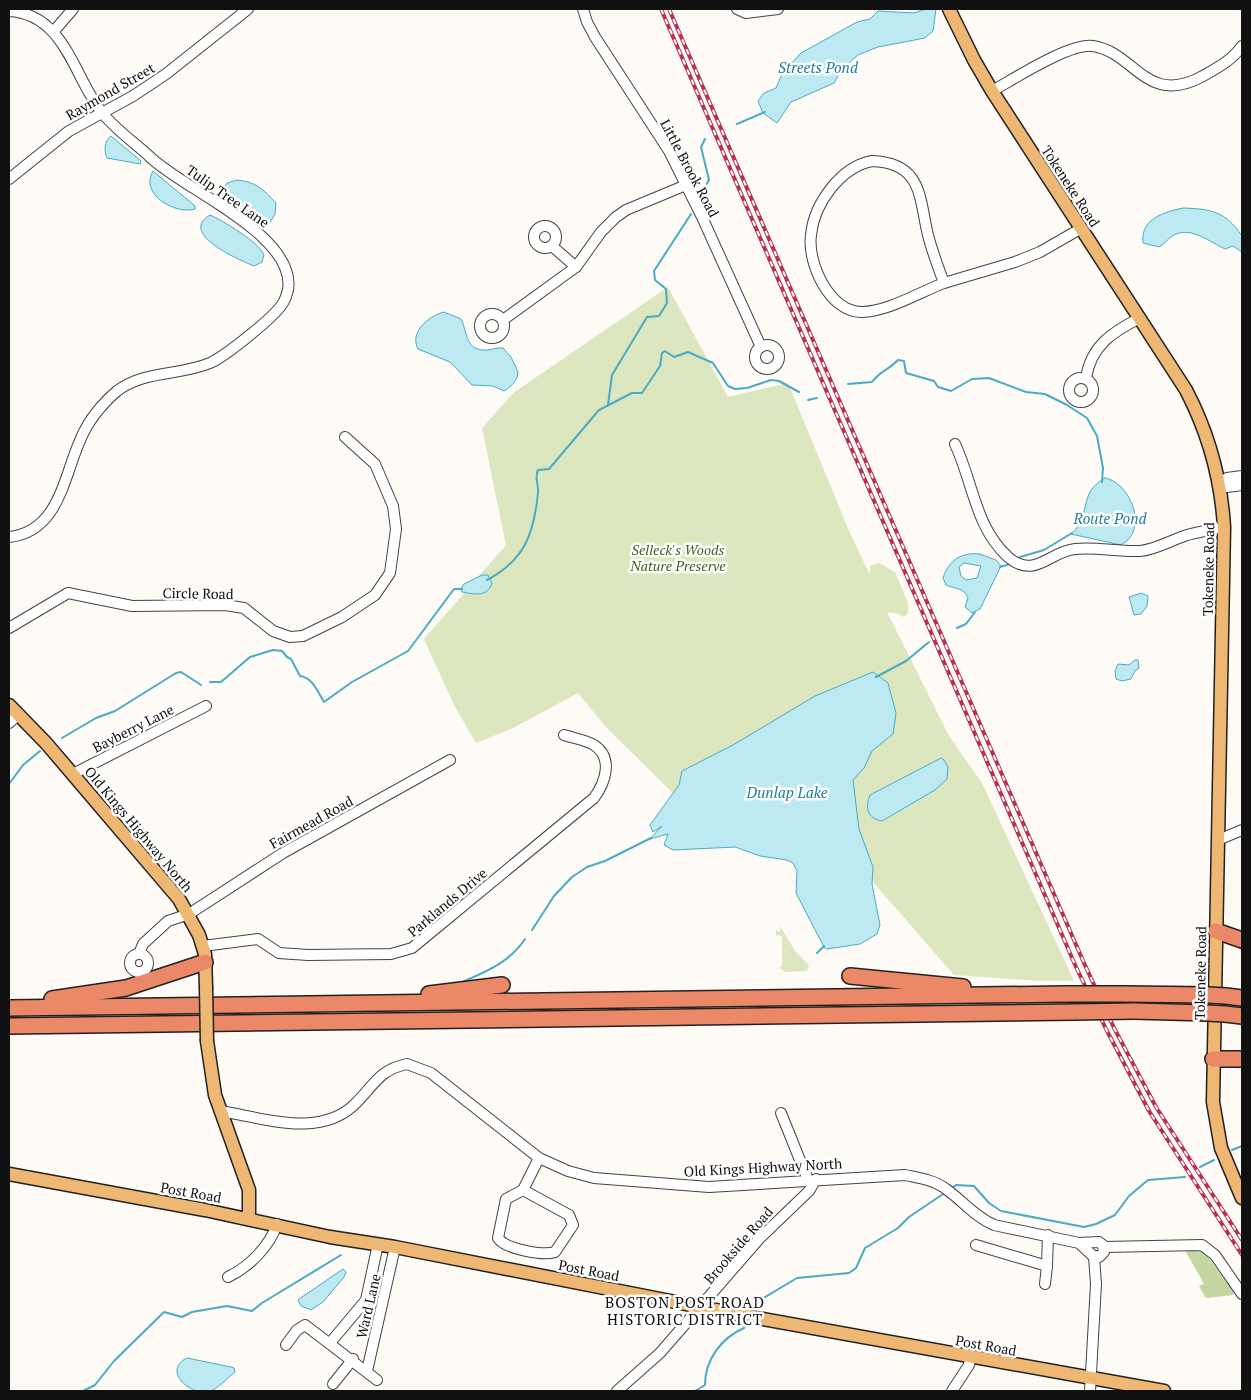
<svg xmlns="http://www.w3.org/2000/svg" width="1251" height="1400" font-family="'PT Serif',serif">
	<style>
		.green { fill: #dce7c0 }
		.forest { fill: #c4d7a0 }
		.water { fill: #bde9f2; stroke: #49acc4; fill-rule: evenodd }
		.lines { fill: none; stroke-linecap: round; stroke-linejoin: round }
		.stream { stroke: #49acc4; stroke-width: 2 }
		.minor-casing { stroke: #434343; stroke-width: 12 }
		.major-casing { stroke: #212121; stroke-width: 15 }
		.highway-casing { stroke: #212121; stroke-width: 18 }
		.minor { stroke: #fff; stroke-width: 10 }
		.major { stroke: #eeb874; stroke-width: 12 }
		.highway { stroke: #ea8867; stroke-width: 15 }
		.rail-casing { stroke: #b73153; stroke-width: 4 }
		.rail { stroke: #fff; stroke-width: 2; stroke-dasharray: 5.5; stroke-linecap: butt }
		.major-bridge-casing { stroke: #212121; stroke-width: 15; stroke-linecap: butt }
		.highway-bridge-casing { stroke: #212121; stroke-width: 18; stroke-linecap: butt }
		.major-bridge { stroke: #eeb874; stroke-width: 12 }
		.highway-bridge { stroke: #ea8867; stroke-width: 15 }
		.labels { text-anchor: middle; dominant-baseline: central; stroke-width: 5; stroke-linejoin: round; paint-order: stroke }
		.street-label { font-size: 14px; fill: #101010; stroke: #fff }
		.park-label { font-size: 14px; font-style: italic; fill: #3f6424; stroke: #fff }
		.water-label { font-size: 15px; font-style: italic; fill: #217e9a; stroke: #fff }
		.neighbourhood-label { font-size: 15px; letter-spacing: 1px; fill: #101010; stroke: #fff }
	</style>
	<rect width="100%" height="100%" fill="#fefaf5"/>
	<!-- green -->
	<g class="green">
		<path d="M668 287 728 397 788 383 850 533 870 575V566L879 563 895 572 908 603V614L902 617 899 614 887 612 949 736 982 783 1074 981H1041L954 975 804 803 696 816 605 726 578 693 513 728 476 743 454 705 424 639 506 545 482 428 513 393Z"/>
		<path d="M780 926 795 951 809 965 807 971 786 972 779 968 782 966V936L776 935V930L780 932Z"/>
	</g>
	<!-- forest -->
	<path class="forest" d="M1185 1250 1204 1252 1234 1291 1233 1295 1208 1298 1205 1297 1199 1286 1204 1284Z"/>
	<!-- water -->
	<g class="water">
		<path d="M926 9H936L933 31 925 38 878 47 858 55 842 69 834 83 791 102 777 123 763 113 758 101 764 93 776 88 782 74 801 53 857 22 870 19 878 11 914 13Z"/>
		<path d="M111 136 141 161 140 164 107 158C104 151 104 141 111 136Z"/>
		<path d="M153 171 195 206V209C175 215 139 194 153 171Z"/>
		<path d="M237 180C256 182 263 189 276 203L275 214 269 224H260L221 198 220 194 227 183Z"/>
		<path d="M1183 208C1211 209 1225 211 1242 236V252L1233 246 1225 249C1210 242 1191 226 1174 235 1168 238 1165 244 1159 247L1143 243C1140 219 1164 212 1183 208Z"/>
		<path d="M210 215C222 220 260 243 264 255L262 262 254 266C242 261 177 234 210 215Z"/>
		<path d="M444 312 461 319C467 330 465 349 483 350 490 351 496 347 503 348L511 357 518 372C518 380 511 387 504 391L493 386 472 385 450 362 418 349C409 332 429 316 444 312Z"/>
		<path d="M1104 478C1128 480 1151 529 1121 545L1071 534C1087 522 1083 500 1092 489 1095 485 1100 481 1104 478Z"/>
		<path d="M980 554 996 560 1001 566 980 609 972 613 965 607 968 598C964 587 954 589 946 585L943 578C949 560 961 552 980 554ZM964 563 981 566 977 578 966 580 961 576 959 567Z"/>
		<path d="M482 575H488L492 583C487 598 474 594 462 592L461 589 464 584Z"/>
		<path d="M1141 593 1148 596 1147 606 1141 614 1134 615 1129 597Z"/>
		<path d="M1135 660H1138L1139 668 1135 671 1131 679 1122 681 1116 679 1115 671 1118 664 1129 665Z"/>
		<path d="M873 672 888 683 896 713 893 734 872 751 864 768 853 780 859 829 873 867 872 884 880 925 877 934 860 944 827 949 824 947 796 893 797 871 793 863 787 860 760 856 735 847 673 850 664 845 668 834 650 839 662 826 653 832 650 825 679 785 682 771 733 745 815 696Z"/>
		<path d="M941 758 944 760 948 767 947 779 935 790 882 821C867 818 865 808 870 795Z"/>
		<path d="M343 1269 346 1272 344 1277 323 1302 311 1310 301 1306 298 1300 302 1297Z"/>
		<path d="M187 1358 231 1367 234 1368 235 1372C228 1378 220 1386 213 1390 194 1400 160 1371 187 1358Z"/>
	</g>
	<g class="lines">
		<!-- stream -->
		<g class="stream">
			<path d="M737 124 765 112"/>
			<path d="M698 199 709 180 701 147 705 139"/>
			<path d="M848 384 872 382C882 369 888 371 898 360L904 361 906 373 934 381 938 387 951 391 972 379 989 378 1026 392 1045 394 1067 405 1087 418 1097 436 1103 468 1102 482"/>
			<path d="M808 400 817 398"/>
			<path d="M608 405 612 375 647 317 659 316 667 303 666 289 655 280 654 271 691 214"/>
			<path d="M1020 557 1044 550 1072 533"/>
			<path d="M1000 567 1010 564"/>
			<path d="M487 580C525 560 534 533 538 493 539 484 534 479 538 470L549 469 599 410 632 393H642L660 366 662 353 665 351 674 357 688 352 713 363 728 386 735 389 747 388 771 380 779 381 799 392"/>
			<path d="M957 628 966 624 975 612"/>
			<path d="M876 677 906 661 929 642"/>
			<path d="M210 682H221L250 657 273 650 282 651 287 657 291 659 300 676C312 677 318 692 324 702L352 682 408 651 454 589H462"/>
			<path d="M62 738 96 718 115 711 176 673 181 672 201 685"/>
			<path d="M9 784 23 765 40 751"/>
			<path d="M532 930 554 896 572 877 587 867 605 861 651 838"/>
			<path d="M817 953 824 946"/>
			<path d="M460 983C485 972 509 963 525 939"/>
			<path d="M1232 1150 1242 1146"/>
			<path d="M1200 1167 1214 1160"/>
			<path d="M952 1188 956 1185 974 1186 989 1203 1001 1211 1084 1227 1096 1224 1115 1215 1129 1196 1148 1180 1185 1177"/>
			<path d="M749 1312 750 1306 797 1278 849 1273 856 1268 865 1248 898 1228 909 1217 946 1192"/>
			<path d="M83 1391 95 1385 114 1361 164 1312 182 1317 192 1312 227 1306 252 1311 262 1303 341 1255"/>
			<path d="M695 1391 705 1385C705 1360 721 1338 744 1328L746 1321"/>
		</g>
		<!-- minor casing -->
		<g class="minor-casing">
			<g id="minor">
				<path d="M583 9 587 22 595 37 669 151 702 217 761 347"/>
				<path d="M737 9 746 13 778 9"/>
				<path d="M9 11C64 14 73 74 100 110 113 128 134 142 150 157 184 190 297 235 288 290 287 293 286 298 284 301 278 315 224 357 210 363 179 376 145 370 117 391 106 400 93 415 86 428 64 466 64 531 9 537"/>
				<path d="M54 31 73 9"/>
				<path d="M992 91C1014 79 1069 43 1093 46 1136 53 1146 107 1203 76 1219 67 1232 60 1242 46"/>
				<path d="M872 161C923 163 919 198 928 235 932 251 938 267 944 283 920 292 887 312 862 312 830 313 807 263 811 235 814 203 841 167 872 161Z"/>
				<path d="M9 179 69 131 133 96 166 74 248 9"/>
				<circle cx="545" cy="237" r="11"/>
				<path d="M552 246 576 267"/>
				<path d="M944 283 1015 262 1040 252 1080 229"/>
				<circle cx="492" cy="326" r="12"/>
				<path d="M503 320 576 267 601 232 616 217 626 210 686 185"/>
				<circle cx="767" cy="357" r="12"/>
				<circle cx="1081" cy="390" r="12"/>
				<path d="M1086 378C1091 346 1112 332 1140 318"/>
				<path d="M955 444C973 482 975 527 1008 557 1035 580 1050 551 1075 549 1097 547 1119 552 1140 551 1154 550 1170 541 1184 536 1197 532 1211 530 1224 527"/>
				<path d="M1242 476 1227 478 1221 484 1227 487 1242 485"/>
				<path d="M9 628 68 593 132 606 225 605 244 608 273 631 290 637 303 636 342 617 375 595 390 573 396 529 393 506 375 464 345 437"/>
				<path d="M9 723 19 714"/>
				<path d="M73 774 206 706"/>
				<path d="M1218 840 1242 830"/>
				<path d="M203 946 258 939 279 953 308 955 391 954 412 948 594 798C605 783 614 758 594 745 586 740 573 738 564 735"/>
				<circle cx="139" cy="963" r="9"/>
				<path d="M139 954 143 944 168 921 189 914 283 853 450 760"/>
				<path d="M220 1111C264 1118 321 1139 356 1103 375 1084 379 1070 407 1064L431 1073 539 1158 568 1171 594 1178 709 1187 905 1175C919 1178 934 1180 946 1189 963 1201 975 1217 994 1225L1079 1243 1099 1242 1103 1245 1104 1252 1099 1257 1092 1255 1079 1243"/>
				<path d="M781 1113 808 1180"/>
				<path d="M523 1190 569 1215 573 1225 555 1252C543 1256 505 1249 498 1238L506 1199 523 1190 539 1158"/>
				<path d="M976 1245 1047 1266 1045 1284"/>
				<path d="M1104 1247 1202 1245 1215 1255 1242 1294"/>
				<path d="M1047 1266 1048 1235"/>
				<path d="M228 1277C249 1267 270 1246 277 1224"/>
				<path d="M330 1343 366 1300 378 1244"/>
				<path d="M286 1345 297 1330 305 1325 377 1380"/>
				<path d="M367 1371 395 1247"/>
				<path d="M333 1384 353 1359"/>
				<path d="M617 1391 660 1353 759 1239 809 1191 816 1179"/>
				<path d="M952 1391 969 1365 970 1357"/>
				<path d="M1090 1391 1096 1284 1094 1256"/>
			</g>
		</g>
		<!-- major casing -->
		<g class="major-casing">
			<g id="major">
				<path d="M949 9 974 60 992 91 1186 390C1209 434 1221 477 1224 527L1213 1102 1221 1148 1242 1198"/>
				<path d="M9 705 46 743 179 899 199 935 205 954 206 987"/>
				<path d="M207 1041 215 1095 249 1190V1218"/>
				<path d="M9 1174 205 1210 330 1237 395 1247 757 1318 1164 1391"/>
			</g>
		</g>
		<!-- highway casing -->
		<g class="highway-casing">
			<g id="highway">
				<path d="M1216 931 1242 940"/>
				<path d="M850 976 963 987"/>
				<path d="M429 994 502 985"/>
				<path d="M1126 994 1208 995"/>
				<path d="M1226 996 1242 998"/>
				<path d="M52 999 126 988 205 962"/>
				<path d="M9 1008 1065 994"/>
				<path d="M1134 1011 1207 1013"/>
				<path d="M1225 1014 1242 1016"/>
				<path d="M9 1026 1074 1012"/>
				<path d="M1213 1059H1242"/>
			</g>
		</g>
		<!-- minor -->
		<use href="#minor" class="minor"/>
		<!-- major -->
		<use href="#major" class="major"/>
		<!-- highway -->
		<use href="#highway" class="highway"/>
		<!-- rail casing -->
		<g class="rail-casing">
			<g id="rail">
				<path d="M661 9 1076 967 1107 1031 1149 1111 1242 1255"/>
				<path d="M669 9 1084 963 1114 1028 1156 1107 1242 1240"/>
			</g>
		</g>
		<!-- rail -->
		<use href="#rail" class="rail"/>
		<!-- major-bridge casing -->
		<g class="major-bridge-casing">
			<path id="major-bridge" d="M206 987 207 1041"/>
		</g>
		<!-- highway-bridge casing -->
		<g class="highway-bridge-casing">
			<g id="highway-bridge">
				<path d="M1065 994H1126"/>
				<path d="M1208 995 1226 996"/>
				<path d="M1074 1012 1134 1011"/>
				<path d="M1207 1013 1225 1014"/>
			</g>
		</g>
		<!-- major-bridge -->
		<use href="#major-bridge" class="major-bridge"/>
		<!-- highway-bridge -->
		<use href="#highway-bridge" class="highway-bridge"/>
	</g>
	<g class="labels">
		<!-- street labels -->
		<g class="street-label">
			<text transform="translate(110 91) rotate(-30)">Raymond Street</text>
			<text transform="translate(690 168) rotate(62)">Little Brook Road</text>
			<text transform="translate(1071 186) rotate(57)">Tokeneke Road</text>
			<text transform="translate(228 196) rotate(35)">Tulip Tree Lane</text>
			<text transform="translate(1208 569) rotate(-89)">Tokeneke Road</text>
			<text transform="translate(198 593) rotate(1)">Circle Road</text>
			<text transform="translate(133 728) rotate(-27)">Bayberry Lane</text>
			<text transform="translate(311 822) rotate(-29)">Fairmead Road</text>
			<text transform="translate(139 829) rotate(50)">Old Kings Highway North</text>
			<text transform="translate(447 902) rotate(-40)">Parklands Drive</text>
			<text transform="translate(1200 973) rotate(-89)">Tokeneke Road</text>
			<text transform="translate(763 1167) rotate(-3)">Old Kings Highway North</text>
			<text transform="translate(191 1192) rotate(10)">Post Road</text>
			<text transform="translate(738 1245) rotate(-49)">Brookside Road</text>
			<text transform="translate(589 1270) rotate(11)">Post Road</text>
			<text transform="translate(368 1306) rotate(-77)">Ward Lane</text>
			<text transform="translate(986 1345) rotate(10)">Post Road</text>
		</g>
		<!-- park labels -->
		<g class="park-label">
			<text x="678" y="549">Selleck's Woods<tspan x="678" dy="16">Nature Preserve</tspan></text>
		</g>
		<!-- water labels -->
		<g class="water-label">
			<text x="818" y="67">Streets Pond</text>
			<text x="1110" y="518">Route Pond</text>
			<text x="787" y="792">Dunlap Lake</text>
		</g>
		<!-- neighbourhood labels -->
		<g class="neighbourhood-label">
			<text x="685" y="1302">BOSTON POST ROAD<tspan x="685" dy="17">HISTORIC DISTRICT</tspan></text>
		</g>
	</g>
	<!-- border -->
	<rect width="1251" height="1400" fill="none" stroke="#101010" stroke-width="20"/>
</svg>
